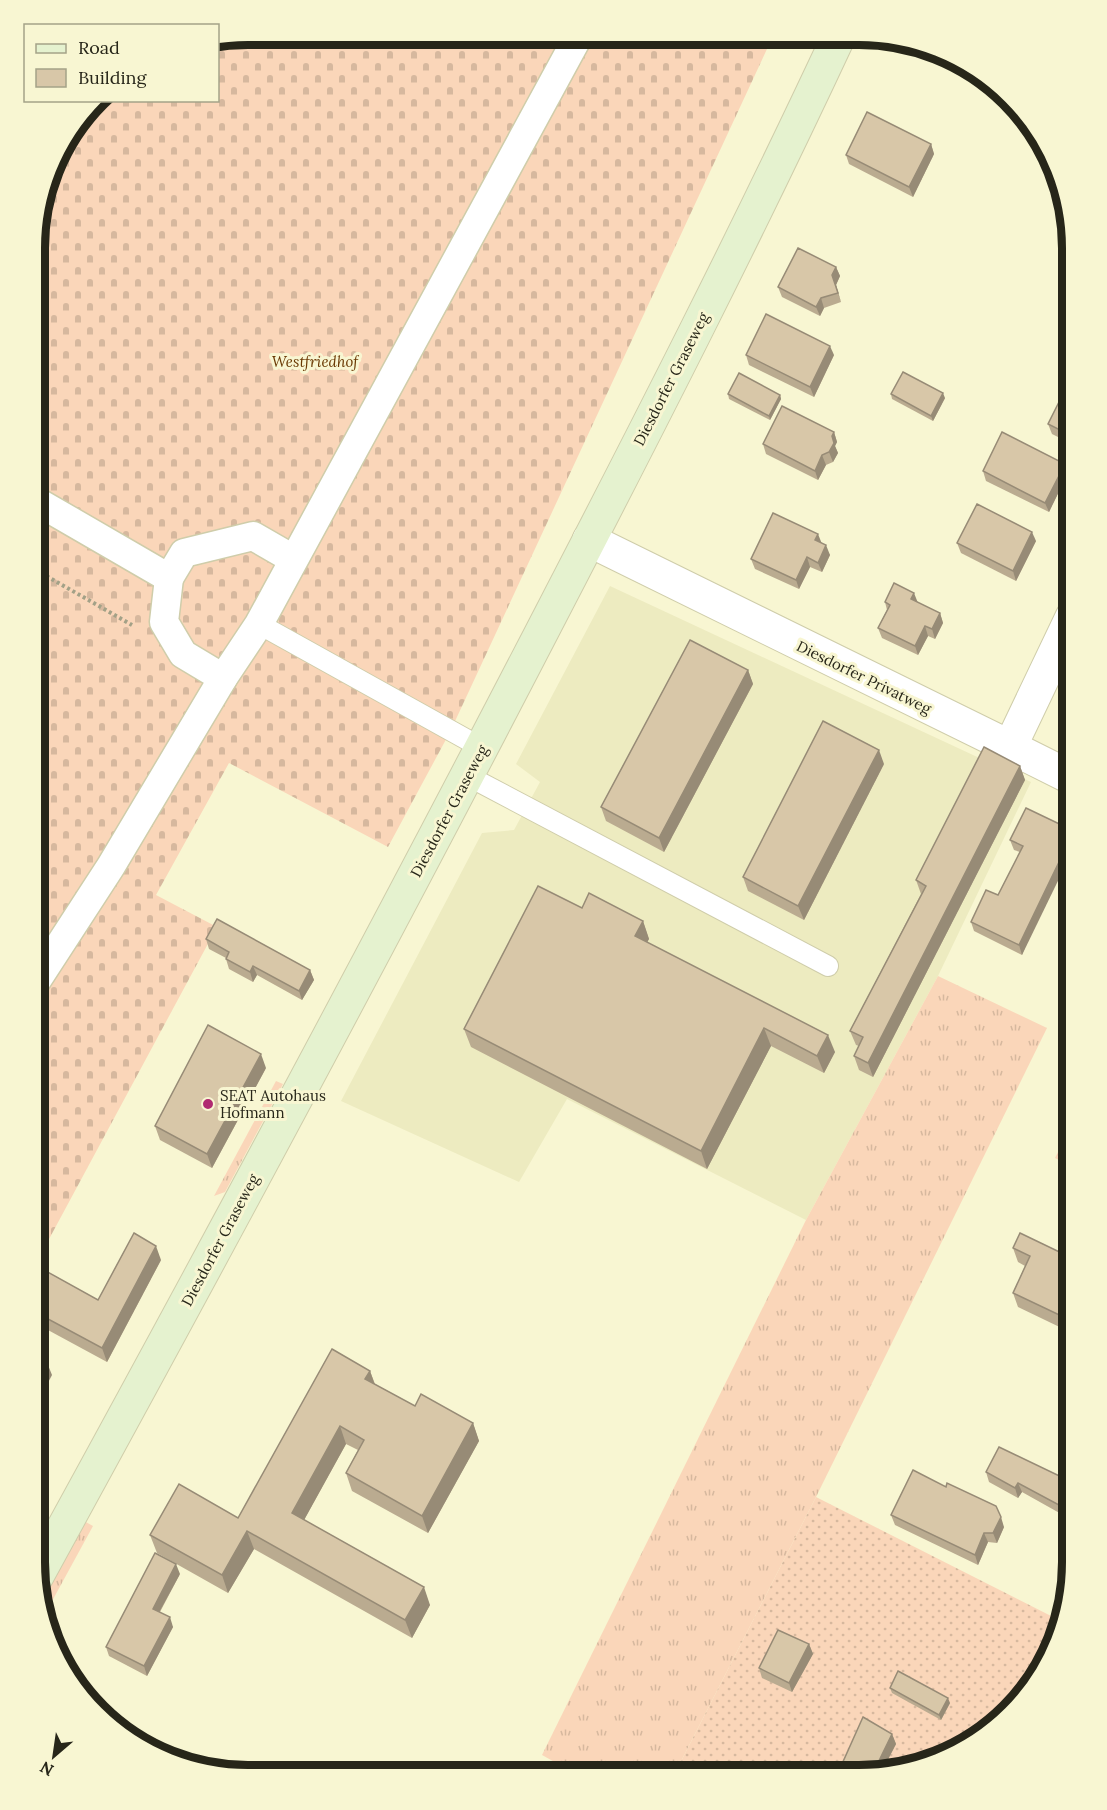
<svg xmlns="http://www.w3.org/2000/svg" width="1107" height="1810" font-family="Lora,serif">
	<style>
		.built { fill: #edebc0 }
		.grass { fill: url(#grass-tufts) }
		.cemetery { fill: url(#cemetery-stones) }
		.garden { fill: url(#garden-dots) }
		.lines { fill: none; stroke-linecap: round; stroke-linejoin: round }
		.service-casing { stroke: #cfcdaa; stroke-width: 22 }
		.pedestrian-casing { stroke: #cfcdaa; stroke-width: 31 }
		.minor-casing { stroke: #cfcdaa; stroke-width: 35 }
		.secondary-casing { stroke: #cfcdaa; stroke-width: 35 }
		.path { stroke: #a3a187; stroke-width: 4; stroke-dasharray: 3 3; stroke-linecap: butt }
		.service { stroke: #fff; stroke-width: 20 }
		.pedestrian { stroke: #fff; stroke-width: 28 }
		.minor { stroke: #fff; stroke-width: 33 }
		.secondary { stroke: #e5f2cf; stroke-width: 33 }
		.wall { fill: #baab90 }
		.shaded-wall { fill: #978b76 }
		.building { fill: #d8c7a8; stroke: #978b76; stroke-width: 1.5 }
		.poi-dot { fill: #b02b71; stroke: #f8f6d2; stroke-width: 2 }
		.labels { text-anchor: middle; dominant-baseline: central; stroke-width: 6; stroke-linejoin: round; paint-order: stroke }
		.park-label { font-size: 15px; font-style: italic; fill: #6a3903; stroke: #f8f6d2 }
		.street-label { font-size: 15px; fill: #272619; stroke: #f8f6d2 }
		.poi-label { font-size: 15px; fill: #272619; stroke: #f8f6d2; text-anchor: start }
		.rim { fill: none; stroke: #272619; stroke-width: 8 }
	</style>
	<defs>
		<pattern id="grass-tufts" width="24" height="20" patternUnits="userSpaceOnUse" patternTransform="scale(1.5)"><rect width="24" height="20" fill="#fad6b9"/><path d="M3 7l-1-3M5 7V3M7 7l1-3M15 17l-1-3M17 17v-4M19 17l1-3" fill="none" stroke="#d6b89e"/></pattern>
		<pattern id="cemetery-stones" width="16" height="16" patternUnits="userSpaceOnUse" patternTransform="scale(1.5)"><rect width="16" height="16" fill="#fad6b9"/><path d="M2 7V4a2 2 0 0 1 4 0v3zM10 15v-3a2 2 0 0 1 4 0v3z" fill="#d6b89e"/></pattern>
		<pattern id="garden-dots" width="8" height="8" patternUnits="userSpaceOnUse" patternTransform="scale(1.5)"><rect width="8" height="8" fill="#fad6b9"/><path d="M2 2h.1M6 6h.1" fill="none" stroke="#d6b89e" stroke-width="1.8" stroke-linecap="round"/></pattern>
	</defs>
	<rect width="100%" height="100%" fill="#f8f6d2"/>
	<!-- built -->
	<path class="built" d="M610 586 1031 782 938 976 806 1220 567 1099 519 1182 341 1101 482 833 514 830 540 782 516 764Z"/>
	<!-- grass -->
	<g class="grass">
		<path d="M938 976 1047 1028 816 1497 674 1775H578L542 1755 806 1220Z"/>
		<path d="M276 1081 283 1084 225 1192 214 1196Z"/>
		<path d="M84 1521 93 1526 45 1614 42 1602Z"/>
	</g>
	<!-- cemetery -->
	<path class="cemetery" d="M248 35 773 36 450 732 388 847 229 763 156 895 217 927 48 1241 35 1231 36 221 57 153 97 101 218 100V41Z"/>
	<!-- garden -->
	<g class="garden">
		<path d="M1072 1124V1166L1055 1158Z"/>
		<path d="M816 1497 1057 1619 1015 1702 940 1759 859 1775H674Z"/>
	</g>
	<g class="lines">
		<!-- service casing -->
		<g class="service-casing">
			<g id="service">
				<path d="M259 624 482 748"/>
				<path d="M468 776 828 966"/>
			</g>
		</g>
		<!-- pedestrian casing -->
		<g class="pedestrian-casing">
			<g id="pedestrian">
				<path d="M36 501 169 578 164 622 183 654 223 678"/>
				<path d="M169 578 184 553 253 536 293 559"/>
				<path d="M35 983 111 866 223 678 259 624 579 35"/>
			</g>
		</g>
		<!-- minor casing -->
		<g class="minor-casing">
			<g id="minor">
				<path d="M589 540 1010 747 1072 617"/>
				<path d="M1010 747 1072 778"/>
			</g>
		</g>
		<!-- secondary casing -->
		<g class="secondary-casing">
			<path id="secondary" d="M37 1576C212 1257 384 937 551 614 650 423 748 231 839 36"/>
		</g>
		<!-- path -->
		<g class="path">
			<path d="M36 570 132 625"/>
			<path d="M46 1621 54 1605"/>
		</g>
		<!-- service -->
		<use href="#service" class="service"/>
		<!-- pedestrian -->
		<use href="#pedestrian" class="pedestrian"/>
		<!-- minor -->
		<use href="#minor" class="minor"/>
		<!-- secondary -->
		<use href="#secondary" class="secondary"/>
	</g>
	<!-- wall -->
	<g class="wall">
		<path d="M931 144 934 154 913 197 849 164 846 155Z"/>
		<path d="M836 267 840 276 836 285 841 302 824 308 820 316 782 297 778 287Z"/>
		<path d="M746 355H834L814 397 749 365Z"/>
		<path d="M1072 376V444L1052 434 1048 424Z"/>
		<path d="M728 394 780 395 781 399 770 420 729 399Z"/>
		<path d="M891 394 945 398 933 421 892 399Z"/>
		<path d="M834 432 837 442 835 446 838 453 833 462 826 465 818 480 766 454 763 444Z"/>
		<path d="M1065 464 1068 473 1049 512 986 481 983 471Z"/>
		<path d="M1036 541 1016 581 961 553 957 543Z"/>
		<path d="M821 543 830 555 822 572 810 567 799 589 755 569 751 559Z"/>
		<path d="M885 602 918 603 940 613 943 623 935 639 928 636 918 655 882 638 878 628 887 610Z"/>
		<path d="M748 670 753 684 664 852 606 821 601 807Z"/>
		<path d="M884 764 804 920 748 891 743 877Z"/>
		<path d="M1020 766 1025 780 873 1077 859 1070 854 1056 859 1046 856 1045 850 1031 921 894 916 880Z"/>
		<path d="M1072 830 1022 955 974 931 971 922 998 895 1020 852 1014 850 1010 840Z"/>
		<path d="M582 908 643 921 649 939 647 942 835 1052 824 1073 771 1046 707 1169 471 1047 464 1029Z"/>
		<path d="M206 939 310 970 314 980 302 1000 257 975 253 982 229 969 226 959V958L209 949Z"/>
		<path d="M266 1068 212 1168 160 1140 155 1126Z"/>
		<path d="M1013 1248 1072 1258V1333L1018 1307 1013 1293 1025 1266 1018 1262Z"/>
		<path d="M161 1260 107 1362 35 1323V1265L98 1300Z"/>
		<path d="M370 1371 375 1384 415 1406 473 1423 479 1441 428 1533 352 1491 346 1473 358 1450 346 1444 304 1520 430 1605 412 1638 254 1549 228 1593 157 1553 150 1535 238 1518Z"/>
		<path d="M986 1472 1072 1482V1520L1022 1492 1018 1498 989 1482Z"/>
		<path d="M891 1515 1004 1527 997 1543 988 1542 978 1565 895 1525Z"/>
		<path d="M180 1574 160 1612 173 1627 147 1676 109 1656 106 1647Z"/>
		<path d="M809 1644 813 1654 792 1692 762 1678 759 1668Z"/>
		<path d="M890 1688 950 1703 941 1720 892 1693Z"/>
		<path d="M892 1734 896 1744 882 1771 859 1775H850L846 1773 842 1764Z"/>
	</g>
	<!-- shaded-wall -->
	<g class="shaded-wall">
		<path d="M931 144 934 154 913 197 909 187Z"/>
		<path d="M836 267 840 276 836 285 841 302 832 275Z"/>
		<path d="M821 298 824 308 820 316 816 307Z"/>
		<path d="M830 346 834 355 814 397 810 387Z"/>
		<path d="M943 393 945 398 933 421 931 416Z"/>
		<path d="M780 395 781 399 770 420 769 416Z"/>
		<path d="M834 432 837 442 835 446 838 453 833 462 829 452 832 436Z"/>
		<path d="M822 455 826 465 818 480 815 471Z"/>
		<path d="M1065 464 1068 473 1049 512 1045 503Z"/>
		<path d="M1032 532 1036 541 1016 581 1013 571Z"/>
		<path d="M818 534 822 544 815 540Z"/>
		<path d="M826 545 830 555 822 572 818 563Z"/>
		<path d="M807 557 810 567 799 589 796 580Z"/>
		<path d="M914 593 918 603 911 599Z"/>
		<path d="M940 613 943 623 935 639 932 629Z"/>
		<path d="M925 626 928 636 918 655 915 646Z"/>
		<path d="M748 670 753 684 664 852 659 838Z"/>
		<path d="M879 750 884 764 804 920 798 906Z"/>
		<path d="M1020 766 1025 780 873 1077 868 1063Z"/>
		<path d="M1072 835V852L1022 955 1019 945Z"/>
		<path d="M643 921 649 939 641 954 635 936Z"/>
		<path d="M253 966 257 975 253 982 250 972Z"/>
		<path d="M310 970 314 980 302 1000 299 991Z"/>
		<path d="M764 1028 771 1046 707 1169 701 1151Z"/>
		<path d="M828 1035 835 1052 824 1073 817 1056Z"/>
		<path d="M261 1054 266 1068 212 1168 207 1154Z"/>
		<path d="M156 1246 161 1260 107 1362 102 1348Z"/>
		<path d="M48 1365 52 1375 35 1407V1391Z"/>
		<path d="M370 1371 376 1388 365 1379Z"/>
		<path d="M473 1423 479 1441 428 1533 422 1516Z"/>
		<path d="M340 1426 346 1444 298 1531 292 1513Z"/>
		<path d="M1018 1483 1022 1492 1018 1498 1015 1488Z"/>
		<path d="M1001 1517 1004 1527 997 1543 993 1533Z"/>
		<path d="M247 1531 254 1549 228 1593 222 1575Z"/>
		<path d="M984 1533 988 1542 978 1565 975 1555Z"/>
		<path d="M176 1564 180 1574 156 1618 153 1609Z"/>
		<path d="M424 1587 430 1605 412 1638 405 1620Z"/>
		<path d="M170 1617 173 1627 147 1676 144 1666Z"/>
		<path d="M809 1644 813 1654 792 1692 789 1683Z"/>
		<path d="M948 1698 950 1703 941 1720 939 1715Z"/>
		<path d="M892 1734 896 1744 882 1771 873 1773Z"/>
	</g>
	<!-- building -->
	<g class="building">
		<path d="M867 112 931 144 909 187 846 155Z"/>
		<path d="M798 248 836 267 832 275 838 293 821 298 816 307 778 287Z"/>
		<path d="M766 314 830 346 810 387 746 355Z"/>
		<path d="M903 372 943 393 931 416 891 394Z"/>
		<path d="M739 373 780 395 769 416 728 394Z"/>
		<path d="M1072 376V436L1048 424Z"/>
		<path d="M782 406 834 432 832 436 834 443 829 452 822 455 815 471 763 444Z"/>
		<path d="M1002 432 1065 464 1045 503 983 471Z"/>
		<path d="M977 504 1032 532 1013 571 957 543Z"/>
		<path d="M773 513 818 534 815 540 826 545 818 563 807 557 796 580 751 559Z"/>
		<path d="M894 583 914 593 911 599 940 613 932 629 925 626 915 646 878 628 890 605 885 602Z"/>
		<path d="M690 640 748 670 659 838 601 807Z"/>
		<path d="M823 721 879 750 798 906 743 877Z"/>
		<path d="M984 747 1020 766 868 1063 854 1056 863 1037 850 1031 926 886 916 880Z"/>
		<path d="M1026 808 1072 830V835L1019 945 971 922 986 890 998 895 1023 846 1010 840Z"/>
		<path d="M538 886 582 908 589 893 643 921 635 936 828 1035 817 1056 764 1028 701 1151 464 1029Z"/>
		<path d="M217 919 310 970 299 991 253 966 250 972 226 959 229 952 206 939Z"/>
		<path d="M208 1025 261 1054 207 1154 155 1126Z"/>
		<path d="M134 1233 156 1246 102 1348 35 1312V1265L98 1300Z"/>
		<path d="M1020 1233 1072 1258V1321L1013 1293 1030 1256 1013 1248Z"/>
		<path d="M332 1349 370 1371 365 1379 415 1406 421 1394 473 1423 422 1516 346 1473 364 1440 340 1426 292 1513 424 1587 405 1620 247 1531 222 1575 150 1535 179 1484 238 1518Z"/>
		<path d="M35 1358 48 1365 35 1391Z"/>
		<path d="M999 1447 1072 1482V1512L1018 1483 1015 1488 986 1472Z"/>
		<path d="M913 1470 946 1487 947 1483 996 1506 1001 1517 993 1533H984L975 1555 891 1515Z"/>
		<path d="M155 1553 176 1564 153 1609 170 1617 144 1666 106 1647Z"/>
		<path d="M778 1630 809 1644 789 1683 759 1668Z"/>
		<path d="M898 1671 948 1698 939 1715 890 1688Z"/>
		<path d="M863 1717 892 1734 873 1773 864 1775 842 1764Z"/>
	</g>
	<!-- markers -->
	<circle class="poi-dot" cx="208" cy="1104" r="6"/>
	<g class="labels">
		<!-- park labels -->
		<g class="park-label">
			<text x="315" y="361">Westfriedhof</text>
		</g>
		<!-- street labels -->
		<g class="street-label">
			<text transform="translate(671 379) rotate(-63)">Diesdorfer Graseweg</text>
			<text transform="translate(864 677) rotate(26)">Diesdorfer Privatweg</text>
			<text transform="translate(449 811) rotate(-62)">Diesdorfer Graseweg</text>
			<text transform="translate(220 1240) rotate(-62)">Diesdorfer Graseweg</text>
		</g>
		<!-- poi labels -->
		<g class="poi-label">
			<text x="220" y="1095">SEAT Autohaus<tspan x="220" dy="17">Hofmann</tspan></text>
		</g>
	</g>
	<!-- crop -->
	<path d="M0 0H1107V1810H0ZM248 45H859A203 203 0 0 1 1062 248V1562A203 203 0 0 1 859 1765H248A203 203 0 0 1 45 1562V248A203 203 0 0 1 248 45Z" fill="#f8f6d2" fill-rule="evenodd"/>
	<path class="rim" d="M248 45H859A203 203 0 0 1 1062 248V1562A203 203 0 0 1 859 1765H248A203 203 0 0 1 45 1562V248A203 203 0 0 1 248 45Z"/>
	<!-- legend -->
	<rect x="24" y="24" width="195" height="78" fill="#f8f6d2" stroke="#a4a388" stroke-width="1.5"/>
	<rect x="36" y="44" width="30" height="9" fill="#e5f2cf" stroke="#a4a388" stroke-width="1.5"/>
	<text x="78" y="54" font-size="18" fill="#272619">Road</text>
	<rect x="36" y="69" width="30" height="18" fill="#d8c7a8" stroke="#a4a388" stroke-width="1.5"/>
	<text x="78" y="84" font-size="18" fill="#272619">Building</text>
	<!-- north arrow -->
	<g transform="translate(54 1756) rotate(209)" stroke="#f8f6d2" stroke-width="4.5" paint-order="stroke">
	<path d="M0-4.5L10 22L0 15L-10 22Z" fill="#272619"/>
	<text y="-9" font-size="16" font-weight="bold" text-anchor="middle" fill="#272619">N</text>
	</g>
</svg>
